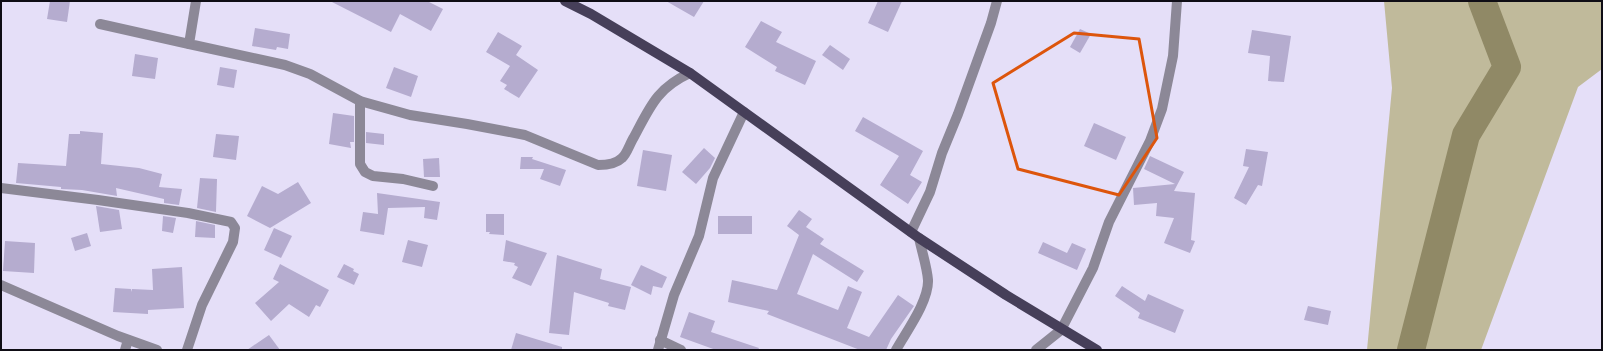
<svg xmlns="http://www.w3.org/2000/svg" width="1603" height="351" font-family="Overpass,sans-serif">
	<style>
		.green { fill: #c0ba9b }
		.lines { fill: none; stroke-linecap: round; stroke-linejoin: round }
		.river { stroke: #908966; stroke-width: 28 }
		.building { fill: #b5accf }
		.minor { stroke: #8c8897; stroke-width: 10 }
		.major { stroke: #463f59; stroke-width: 10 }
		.marked { fill: none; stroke: #dd550c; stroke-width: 3; stroke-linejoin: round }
	</style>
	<rect width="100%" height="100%" fill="#e5dff8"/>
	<!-- green -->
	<path class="green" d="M1384 1H1602V69L1578 87 1481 350H1367L1392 88Z"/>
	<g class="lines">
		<!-- river -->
		<path class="river" d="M1411 350 1466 135 1507 67 1482 1"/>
	</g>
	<!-- building -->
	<g class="building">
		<path d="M50 1H70L67 22 47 19Z"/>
		<path d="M330 1H427L443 9 431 31 400 14 391 32Z"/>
		<path d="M666 1H704L694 17Z"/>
		<path d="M878 1H902L888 32 868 23Z"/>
		<path d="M761 21 782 32 776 42 816 61 805 85 775 71 777 67 745 47Z"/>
		<path d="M255 28 290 34 288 49 277 47 276 50 252 46Z"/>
		<path d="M1080 29 1091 34 1080 53 1070 47Z"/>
		<path d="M1252 30 1291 36 1284 82 1268 81 1270 56 1248 53Z"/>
		<path d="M498 32 522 46 516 55 538 70 519 98 504 89 507 85 500 81 510 66 486 52Z"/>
		<path d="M830 45 850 59 843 70 822 55Z"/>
		<path d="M135 54 158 58 155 79 132 76Z"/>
		<path d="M220 67 237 70 234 88 217 85Z"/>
		<path d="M394 67 418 76 411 97 386 88Z"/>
		<path d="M333 113 354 116V142H350L351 148 329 144Z"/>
		<path d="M863 117 923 151 910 175 922 182 908 204 880 185 899 156 855 131Z"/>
		<path d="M1094 123 1126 137 1116 160 1084 146Z"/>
		<path d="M80 131 103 133 101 164 139 168 162 174 159 187 182 189 179 205 164 203V199L116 188 117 196 82 190 61 189V187L16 183 18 163 66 166 69 134H80Z"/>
		<path d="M366 132 384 134V145L366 143Z"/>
		<path d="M216 134 239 136 236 160 213 157Z"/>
		<path d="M704 148 715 158 710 168 696 184 682 172Z"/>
		<path d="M1246 149 1268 152 1262 186 1258 185 1246 205 1234 198 1249 167 1243 166Z"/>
		<path d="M643 150 672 155 666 191 637 186Z"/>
		<path d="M1150 156 1184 172 1174 191 1195 193 1191 240 1195 241 1190 253 1164 243 1174 218 1156 216 1157 203 1134 205 1133 188 1175 184 1144 169Z"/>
		<path d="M521 157H533L532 159 566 170 560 186 540 179 544 169H520Z"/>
		<path d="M439 158 440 177H424L423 159Z"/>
		<path d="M200 178 217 179 216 212 197 208Z"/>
		<path d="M298 182 311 203 270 228 247 216 262 186 278 194Z"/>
		<path d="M377 193 440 202 437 220 424 218 425 207 388 208 384 235 360 231 363 212 378 214Z"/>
		<path d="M96 206 119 210 122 229 100 232Z"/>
		<path d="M799 210 812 219 806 227 824 239 820 244 864 271 857 282 813 254 797 294 838 310 848 286 862 292 847 328 869 337 898 295 914 306 891 339 886 350H860L767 314 769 311 728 302 732 280 777 290 799 235 787 226Z"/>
		<path d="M486 214H504V235L489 234 490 232H486Z"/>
		<path d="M163 216 176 218 173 233 162 231Z"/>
		<rect x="718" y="216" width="34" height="18"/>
		<path d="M196 221 215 225V238L195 237Z"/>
		<path d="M274 228 292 236 281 258 264 250Z"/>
		<path d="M87 233 91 246 75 251 71 238Z"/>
		<path d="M408 240 428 245 422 267 402 262Z"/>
		<path d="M506 240 547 253 531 286 512 278 518 267 514 265 515 263 503 261Z"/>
		<path d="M5 241 35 243 34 273 3 271Z"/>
		<path d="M1043 242 1067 253 1072 243 1086 249 1077 270 1038 253Z"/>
		<path d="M557 255 602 269 600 279 631 287 625 310 608 306 609 303 574 292 569 335 549 333Z"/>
		<path d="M280 264 329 290 320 307 316 305 309 317 289 304 271 321 255 303 279 282 273 279Z"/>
		<path d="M344 264 354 269 353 271 359 274 354 285 337 277Z"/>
		<path d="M641 265 667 277 662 288 653 286 651 295 631 285Z"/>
		<path d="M182 267 184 308 148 310V314L113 312 115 288 131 289V292L132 289 153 290 152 269Z"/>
		<path d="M1122 286 1145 301 1148 294 1184 310 1175 333 1138 318 1140 313 1115 296Z"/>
		<path d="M1308 306 1331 311 1328 325 1304 320Z"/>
		<path d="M689 312 715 321 711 332 759 348 758 350H716L680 337Z"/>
		<path d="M516 333 562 347V350H511Z"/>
		<path d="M269 335 280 350H247Z"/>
	</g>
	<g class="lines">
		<!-- minor -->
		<g class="minor">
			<path d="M196 1 189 44 285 65 310 74 360 101 410 115 467 124 525 135 598 165C606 165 616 164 622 158 627 154 630 143 634 137 650 107 657 88 690 73"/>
			<path d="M100 24 189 44"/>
			<path d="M360 101V164L365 172 373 176 403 179 433 186"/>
			<path d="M1 188 98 200 188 213 231 222 235 228 233 242 202 305 187 350"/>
			<path d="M911 232 930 192 942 153 958 114 991 23 997 1"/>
			<path d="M1 285 118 336 157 350"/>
			<path d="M660 340 681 350"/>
			<path d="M125 350 128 340"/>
			<path d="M658 350 674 295 699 236 713 178 744 112"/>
			<path d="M896 350C906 332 929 301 928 280 927 267 922 252 919 238"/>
			<path d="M1036 350 1061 330 1093 268 1109 222 1150 141 1162 109 1173 56 1177 1"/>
		</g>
		<!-- major -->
		<path class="major" d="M565 1 591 14 690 73 919 238 1006 295 1097 350"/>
	</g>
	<!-- marked area -->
	<path class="marked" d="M1074 33 1139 39 1157 138 1119 195 1018 169 993 83Z"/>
	<!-- border -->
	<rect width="1603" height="351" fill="none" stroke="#0f0d15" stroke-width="4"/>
</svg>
